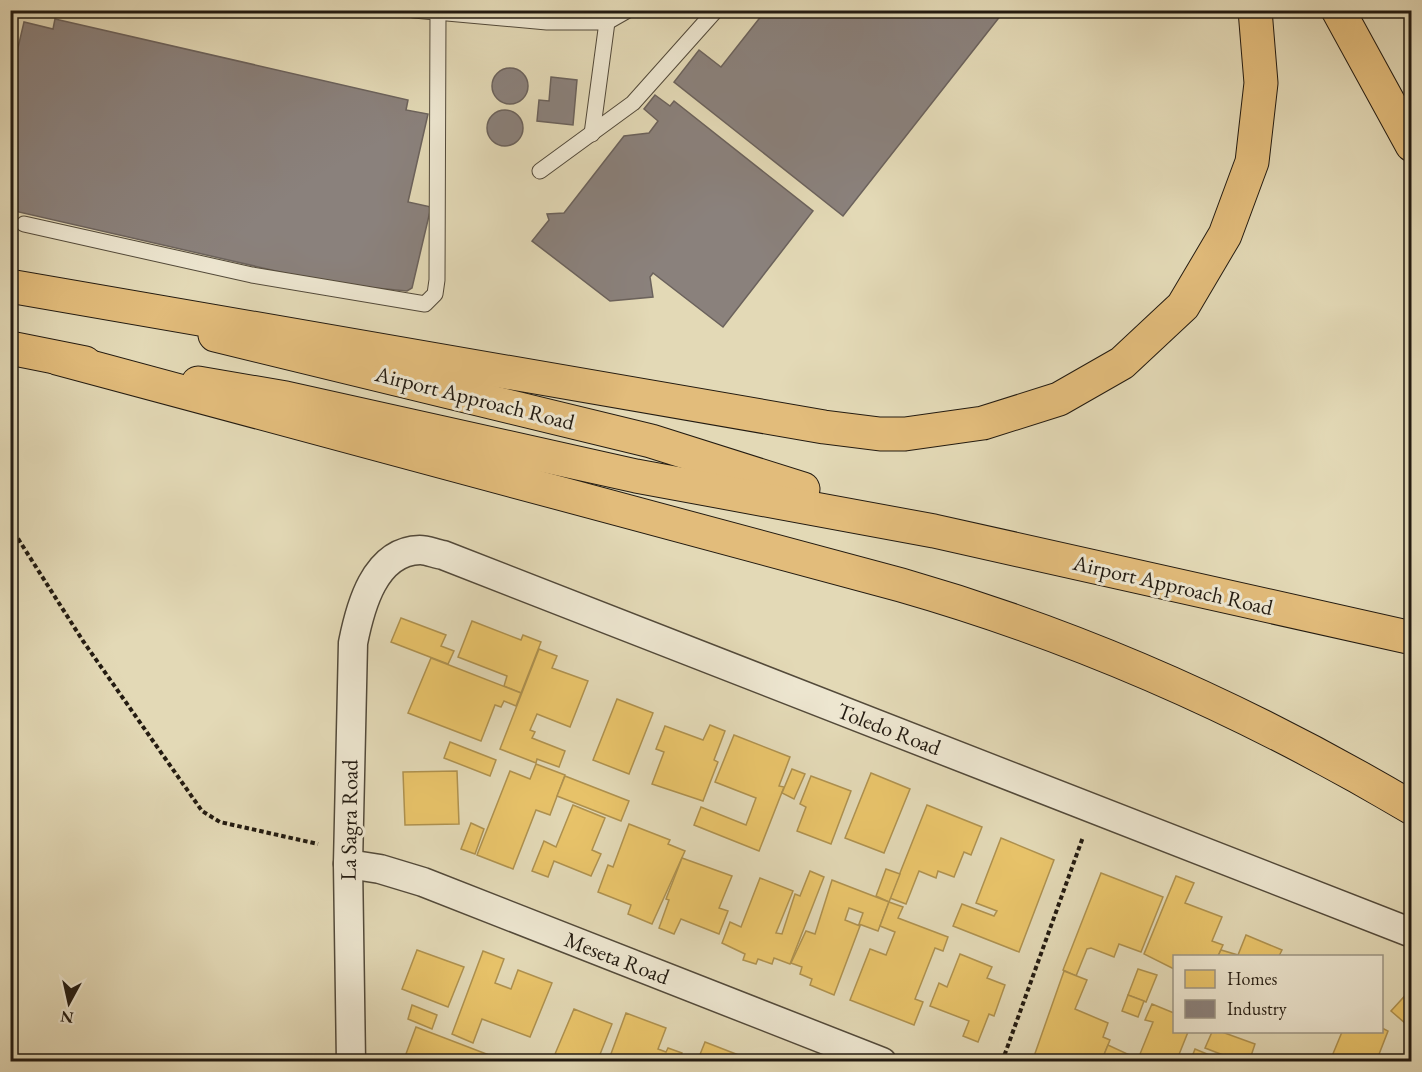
<svg xmlns="http://www.w3.org/2000/svg" width="1422" height="1072" font-family="'EB Garamond',serif">
	<style>
		.homes { fill: #e9c46a; stroke: #ae914f; stroke-width: 1.5 }
		.industry { fill: #8a817c; stroke: #6b625c; stroke-width: 1.5 }
		.lines { fill: none; stroke-linecap: round; stroke-linejoin: round }
		.service-casing { stroke: #534a3a; stroke-width: 17 }
		.minor-casing { stroke: #534a3a; stroke-width: 31 }
		.primary-casing { stroke: #231b11; stroke-width: 35 }
		.motorway-casing { stroke: #231b11; stroke-width: 35 }
		.path { stroke: #231b11; stroke-width: 4; stroke-dasharray: 4.5 3; stroke-linecap: butt }
		.service { stroke: #ede6d0; stroke-width: 15 }
		.minor { stroke: #ede6d0; stroke-width: 28 }
		.primary { stroke: #e2bc7b; stroke-width: 33 }
		.motorway { stroke: #e2bc7b; stroke-width: 33 }
		.labels { text-anchor: middle; dominant-baseline: central; stroke-width: 6; stroke-linejoin: round; paint-order: stroke }
		.street-label { font-size: 22px; fill: #231b11; stroke: #ede6d0 }
	</style>
	<rect width="100%" height="100%" fill="#e3d9b6"/>
	<filter id="stains"><feTurbulence type="fractalNoise" baseFrequency=".00333" numOctaves="4"/><feColorMatrix values="0 0 0 0 .2 0 0 0 0 .09 0 0 0 0 .02 0 0 0 .5 -.17"/></filter>
	<radialGradient id="worn" r=".72"><stop offset=".6" stop-color="#630" stop-opacity="0"/><stop offset="1" stop-color="#630" stop-opacity=".3"/></radialGradient>
	<!-- homes -->
	<g class="homes">
		<path d="M401 618 446 635 441 646 454 651 448 664 391 642Z"/>
		<path d="M472 621 521 640 523 635 541 642 521 693 504 686 507 676 458 657Z"/>
		<path d="M539 649 557 656 552 668 588 681 570 727 537 714 530 730 535 732 532 738 565 751 559 767 537 759 536 763 500 749Z"/>
		<path d="M431 658 521 693 516 706 504 701 501 707 495 705 481 741 408 713Z"/>
		<path d="M617 699 653 713 629 774 593 760Z"/>
		<path d="M710 725 725 731 714 760 718 762 703 801 652 784 664 752 656 749 665 726 703 740Z"/>
		<path d="M734 735 790 757 779 786 784 787 759 851 694 825 701 807 746 825 756 798 715 782Z"/>
		<path d="M450 742 496 760 490 776 444 758Z"/>
		<path d="M536 764 565 775 550 815 536 810 513 869 477 855 510 771 530 779Z"/>
		<path d="M792 769 805 774 794 799 782 793Z"/>
		<path d="M457 771 459 824 405 825 403 772Z"/>
		<path d="M871 773 910 789 884 853 845 838Z"/>
		<path d="M565 776 629 801 621 821 557 796Z"/>
		<path d="M811 776 851 791 831 844 797 831 806 807 800 804Z"/>
		<path d="M573 805 605 818 592 850 601 854 591 876 554 861 548 877 532 871 544 841 556 847Z"/>
		<path d="M927 805 982 827 971 855 964 852 954 877 938 871 936 878 919 871 906 904 890 898Z"/>
		<path d="M471 823 484 829 475 854 461 849Z"/>
		<path d="M629 824 670 840 668 844 685 851 652 924 628 914 631 905 598 892 608 865 613 867Z"/>
		<path d="M1001 838 1054 860 1019 952 953 926 962 904 994 916 997 911 976 903Z"/>
		<path d="M682 858 732 876 719 908 728 911 719 934 681 919 674 934 659 928 669 900 666 899Z"/>
		<path d="M886 869 900 874 889 902 876 896Z"/>
		<path d="M810 871 824 877 790 964 774 958 772 964 758 959 756 964 743 960 745 954 722 943 730 922 741 927 760 878 793 891 776 933 782 934 795 894 800 896Z"/>
		<path d="M1101 873 1163 897 1141 952 1119 944 1114 957 1091 948 1087 949 1076 976 1063 970Z"/>
		<path d="M1176 876 1194 883 1185 903 1222 917 1212 941 1223 945 1218 956H1174V969L1144 954Z"/>
		<path d="M832 880 889 902 878 931 859 924 863 913 849 908 845 920 860 926 834 995 810 985 812 979 800 974 802 967 791 963 806 931 815 934Z"/>
		<path d="M889 902 903 907 898 918 948 937 943 951 935 948 915 999 923 1002 914 1025 850 1000 870 949 886 955 895 932 880 926Z"/>
		<path d="M1246 935 1282 950 1279 956H1218L1221 950 1238 955Z"/>
		<path d="M417 950 464 967 448 1007 402 989Z"/>
		<path d="M483 951 504 959 495 983 511 989 518 970 552 983 530 1037 482 1019 473 1043 452 1034Z"/>
		<path d="M960 954 992 967 987 978 1005 985 994 1016 989 1014 978 1042 963 1036 969 1021 930 1006 939 983 947 987Z"/>
		<path d="M1138 969 1157 975 1146 1002 1128 995Z"/>
		<path d="M1064 971 1087 980 1075 1009 1108 1023 1103 1037 1110 1040 1101 1062H1032Z"/>
		<path d="M1412 988V1029L1391 1011Z"/>
		<path d="M1128 995 1144 1001 1138 1017 1122 1011Z"/>
		<path d="M1152 1004 1174 1013V1032H1188L1176 1062H1101L1108 1045 1138 1059 1153 1022 1145 1020Z"/>
		<path d="M412 1005 437 1015 432 1029 408 1019Z"/>
		<path d="M574 1009 612 1024 597 1062H560L562 1057 555 1054Z"/>
		<path d="M626 1013 666 1028 658 1049 666 1052 668 1048 682 1053 679 1062H608Z"/>
		<path d="M416 1027 489 1055 487 1062H403Z"/>
		<path d="M1382 1028 1388 1031 1376 1062 1330 1061 1342 1032H1382Z"/>
		<path d="M1212 1032H1222L1255 1044 1249 1062H1241L1205 1048Z"/>
		<path d="M705 1042 741 1056 738 1062H697Z"/>
		<path d="M1195 1049 1226 1062H1190Z"/>
	</g>
	<!-- industry -->
	<g class="industry">
		<path d="M766 10H1005L843 216 674 82 699 50 721 67Z"/>
		<path d="M55 19 408 100 406 110 428 114 408 202 431 207 412 288 407 291 333 284 10 210V82L24 22 53 29Z"/>
		<circle cx="510" cy="86" r="18"/>
		<path d="M551 77 577 80 573 125 537 121 539 100 549 101Z"/>
		<path d="M655 95 670 106 674 101 813 211 723 327 653 273 650 277 653 297 610 301 532 241 549 220 547 214 564 213 624 136 649 133 658 121 644 109Z"/>
		<circle cx="505" cy="128" r="18"/>
	</g>
	<g class="lines">
		<!-- service casing -->
		<g class="service-casing">
			<g id="service">
				<path d="M414 10 547 22H607L628 10"/>
				<path d="M592 134 607 22"/>
				<path d="M540 171 633 103 716 10"/>
				<path d="M24 224 252 275 425 304 435 294 437 280 438 13"/>
			</g>
		</g>
		<!-- minor casing -->
		<g class="minor-casing">
			<g id="minor">
				<path d="M348 864 380 869 423 882 882 1062"/>
				<path d="M351 1062 348 864 353 643C360 608 374 551 420 550 427 550 436 554 443 555L1412 933"/>
			</g>
		</g>
		<!-- primary casing -->
		<g class="primary-casing">
			<g id="primary">
				<path d="M215 335 651 441 803 489"/>
				<path d="M10 348 85 363"/>
				<path d="M198 383 286 398 636 476 934 531 1412 638"/>
			</g>
		</g>
		<!-- motorway casing -->
		<g class="motorway-casing">
			<g id="motorway">
				<path d="M1338 10 1412 145"/>
				<path d="M15 287 824 427 880 434H905L983 423 1059 399 1122 363 1183 306 1225 235 1252 162 1261 83 1255 10"/>
				<path d="M57 358 901 585C1079 636 1252 713 1412 808"/>
			</g>
		</g>
		<!-- path -->
		<g class="path">
			<path d="M10 526 83 641 202 811 220 822 318 844"/>
			<path d="M1002 1062 1083 837"/>
		</g>
		<!-- service -->
		<use href="#service" class="service"/>
		<!-- minor -->
		<use href="#minor" class="minor"/>
		<!-- primary -->
		<use href="#primary" class="primary"/>
		<!-- motorway -->
		<use href="#motorway" class="motorway"/>
	</g>
	<g class="labels">
		<!-- street labels -->
		<g class="street-label">
			<text transform="translate(475 398) rotate(14)">Airport Approach Road</text>
			<text transform="translate(1173 585) rotate(13)">Airport Approach Road</text>
			<text transform="translate(889 729) rotate(21)">Toledo Road</text>
			<text transform="translate(349 820) rotate(-89)">La Sagra Road</text>
			<text transform="translate(617 958) rotate(21)">Meseta Road</text>
		</g>
	</g>
	<!-- margin -->
	<rect width="1422" height="1072" fill="none" stroke="#e3d9b6" stroke-width="36"/>
	<rect x="12" y="12" width="1398" height="1048" fill="none" stroke="#231b11" stroke-width="3"/>
	<rect x="18" y="18" width="1386" height="1036" fill="none" stroke="#231b11" stroke-width="1.5"/>
	<!-- legend -->
	<rect x="1173" y="955" width="210" height="78" fill="#ede6d0" stroke="#9c9584" stroke-width="1.5"/>
	<rect x="1185" y="970" width="30" height="18" fill="#e9c46a" stroke="#9c9584" stroke-width="1.5"/>
	<text x="1227" y="985" font-size="18" fill="#231b11">Homes</text>
	<rect x="1185" y="1000" width="30" height="18" fill="#8a817c" stroke="#9c9584" stroke-width="1.5"/>
	<text x="1227" y="1015" font-size="18" fill="#231b11">Industry</text>
	<!-- north arrow -->
	<g transform="translate(69 1003) rotate(188)" stroke="#ede6d0" stroke-width="4.5" paint-order="stroke">
	<path d="M0-4.5L10 22L0 15L-10 22Z" fill="#231b11"/>
	<text y="-9" font-size="16" font-weight="bold" text-anchor="middle" fill="#231b11">N</text>
	</g>
	<rect width="100%" height="100%" filter="url(#stains)"/>
	<rect width="100%" height="100%" fill="url(#worn)"/>
</svg>
